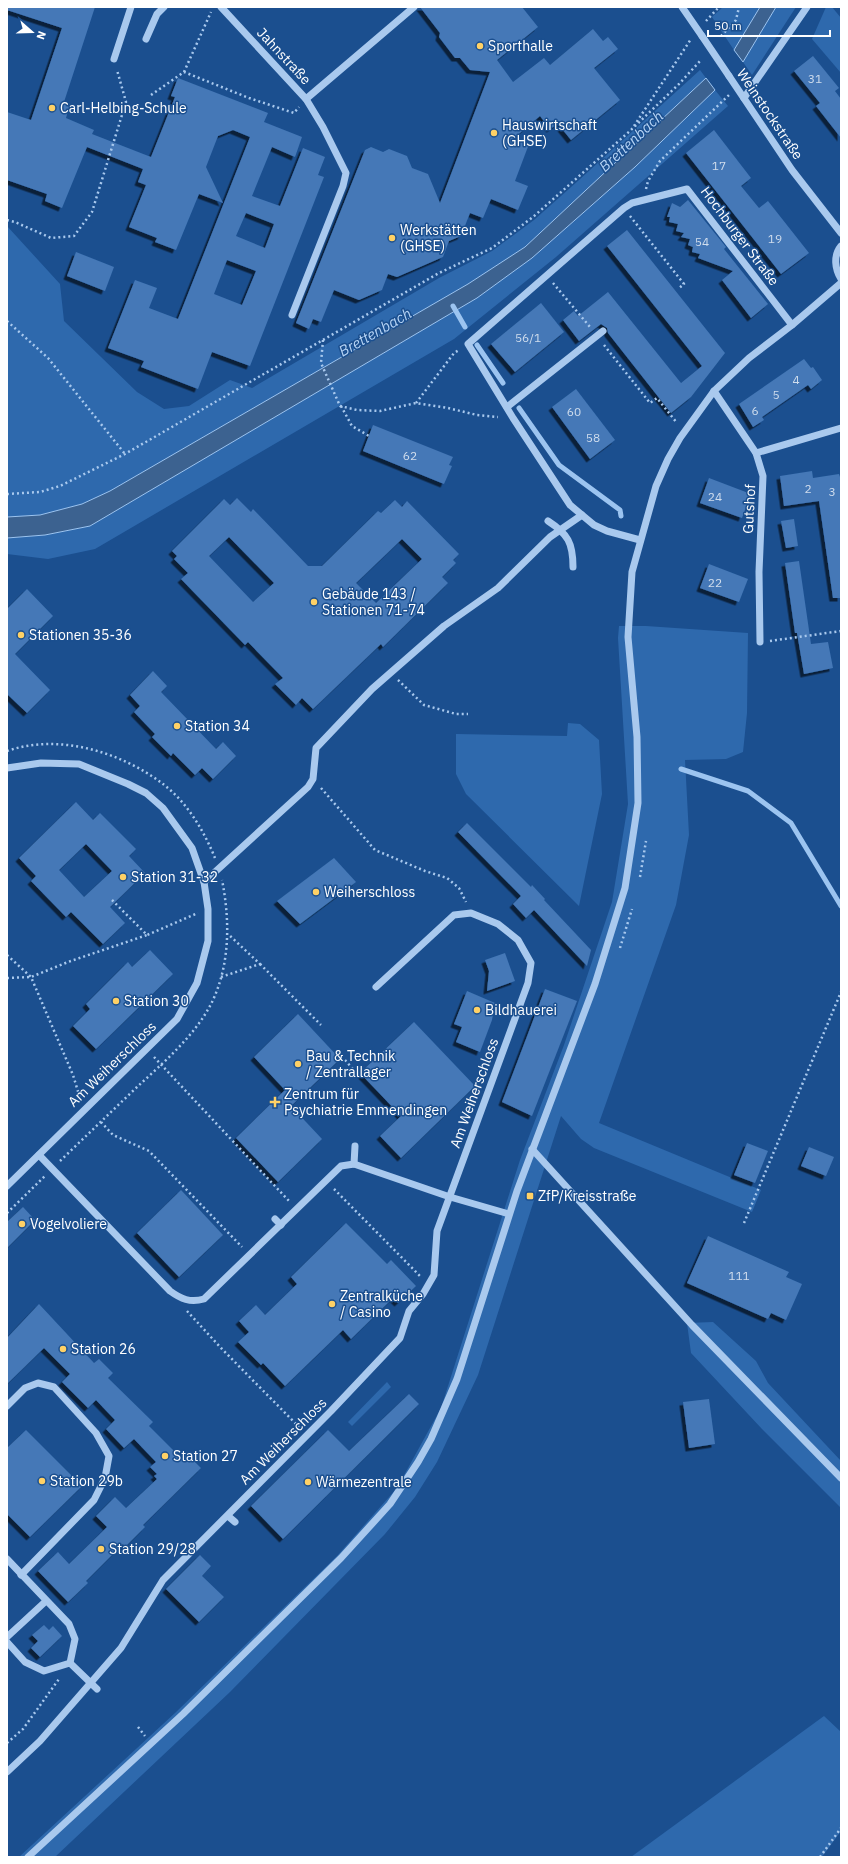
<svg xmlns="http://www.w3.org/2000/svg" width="848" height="1864" font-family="'IBM Plex Sans',sans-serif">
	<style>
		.green { fill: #2e69ad }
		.water { fill: #3c6290; stroke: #9cc4f0 }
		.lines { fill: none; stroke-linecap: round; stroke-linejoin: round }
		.stream { stroke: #9cc4f0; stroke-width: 5 }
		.building { fill: #4478b7; fill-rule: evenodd; filter: url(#shadow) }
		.path { stroke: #a9c9ee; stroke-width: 2.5; stroke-dasharray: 2 3; stroke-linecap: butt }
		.minor { stroke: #a9c9ee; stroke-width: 7 }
		.minor-bridge { stroke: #a9c9ee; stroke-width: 7 }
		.poi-dot { fill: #ffd166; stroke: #1b4f8f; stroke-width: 1.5 }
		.labels { text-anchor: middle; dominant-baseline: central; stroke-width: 3; stroke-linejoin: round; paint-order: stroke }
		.number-label { font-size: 12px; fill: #d0dded }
		.poi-label { font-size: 14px; fill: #fff; stroke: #1b4f8f; text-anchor: start }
		.street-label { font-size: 14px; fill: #fff; stroke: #1b4f8f }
		.water-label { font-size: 15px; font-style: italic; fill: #b5d3f5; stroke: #1b4f8f }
	</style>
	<defs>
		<filter id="shadow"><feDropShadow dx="-3.5" dy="3.5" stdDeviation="0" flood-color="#0009"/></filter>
	</defs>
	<rect width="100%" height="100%" fill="#1b4f8f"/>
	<!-- green -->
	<g class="green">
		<path d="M723 7H760L734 50 712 17Z"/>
		<path d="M776 7H796L752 75 743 62Z"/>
		<path d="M826 7H832L841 18V73L812 39Z"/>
		<path d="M700 70 706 78 525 247 468 284 110 491 82 504 40 515 7 517V226L60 284 64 321 137 392 164 409 189 406 230 380 252 388 439 278 492 251 534 220 579 180Z"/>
		<path d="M715 90 728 106 556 257 454 339 95 549 48 559 7 554V538L45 535 90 526 477 298 532 258 635 167Z"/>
		<path d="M619 626H646L748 633 747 713 743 752 726 759 685 760 689 835 676 905 599 1123 761 1190 752 1212 594 1148 581 1139 561 1116 478 1375 437 1462 415 1497 385 1534 230 1692 55 1857H19L175 1713 337 1556 397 1488 441 1408 520 1160 564 1045 612 902 628 804 618 638Z"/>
		<path d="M568 723 580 724 599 740 602 794 579 906 466 794 456 774V734L567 736Z"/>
		<path d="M713 1322 756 1361 768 1383 841 1461V1508L762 1429 691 1353 687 1323Z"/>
		<path d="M387 1382 391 1387 352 1426 348 1422Z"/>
		<path d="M824 1716 841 1732V1831L822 1857H631Z"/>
	</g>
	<!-- water -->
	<g class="water">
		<path d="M760 7H776L743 62 734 50Z"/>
		<path d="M706 78 715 90 635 167 532 258 477 298 90 526 45 535 7 538V517L40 515 82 504 110 491 468 284 525 247Z"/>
	</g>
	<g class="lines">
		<!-- stream -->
		<g class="stream">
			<path d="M453 306 465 327"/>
			<path d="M477 345 503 383"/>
			<path d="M519 408 559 465 620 510 621 516"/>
			<path d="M681 769 748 791 791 823 841 906"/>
		</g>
	</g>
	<!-- building -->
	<g class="building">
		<path d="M7 7H95L64 102 70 104 66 118 94 130 92 134 151 157 175 97 171 96 178 78 268 113 264 122 302 137 295 157 272 147 252 196 280 206 303 148 325 157 318 175 324 177 250 366 212 352 198 389 141 367 144 361 108 348 135 280 157 288 149 308 178 319 250 137 233 130 218 136 206 167 223 203 199 194 176 250 155 242 157 238 129 227 146 185 138 182 143 169 87 147 62 208 45 201 47 194 7 180V112L31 120 62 28 7 10ZM246 213 274 224 265 248 236 236ZM227 260 256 271 242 305 214 294Z"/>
		<path d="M420 7H522L538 27 497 60 513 82 544 58 550 65 593 29 603 41 608 37 618 49 594 68 620 100 571 140 558 124 550 129 540 116 514 138 529 144 515 181 528 186 518 210 491 199 483 218 470 213 461 236 449 241 443 257 397 277 388 274 382 290 359 300 334 290 321 322 313 319 309 329 296 323 365 150 371 147 383 152 389 149 407 156 412 168 428 174 440 203 490 72 470 70 460 58H455L439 37 440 33Z"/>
		<path d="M813 56 839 88 835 91 841 99V138L816 106 820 103 794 71Z"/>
		<path d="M714 130 751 178 741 186 759 208 768 201 809 253 781 274 686 153Z"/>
		<path d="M688 200 726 247 724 249 768 304 751 318 722 280 733 271 698 258 700 254 692 252 693 247 688 245 690 239 681 237 684 233 676 231 678 224 669 222 670 217H667L672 203 680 207Z"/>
		<path d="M627 230 725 353 691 397 671 413 608 333 607 328 601 324 579 341 563 320 574 311 578 316 608 292 681 383 702 366 607 246Z"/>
		<path d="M76 252 114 267 105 291 67 276Z"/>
		<path d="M541 303 564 332 515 372 491 344Z"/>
		<path d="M804 359 811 368 813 367 822 380 811 389 808 385 762 417 764 420 753 427 739 404Z"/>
		<path d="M576 389 615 440 590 459 552 407Z"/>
		<path d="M373 425 453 457 449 465 452 466 444 484 363 451Z"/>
		<path d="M812 471 813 478 839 474 841 480V598H833L819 501 784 506 780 476Z"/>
		<path d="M709 478 751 494 742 518 700 503Z"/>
		<path d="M237 498 251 512 253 509 308 566H322L378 511 381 513 395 500 402 507 407 501 459 554 453 560 456 563 442 577 448 583 383 647 381 644 313 709 302 698 296 705 275 684 283 678 248 642 245 645 181 579 188 573 174 559 177 556 172 551 224 499 230 505ZM229 537 274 583 253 602 209 556ZM402 539 422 559 376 603 356 583Z"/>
		<path d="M794 519 798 546 786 548 781 521Z"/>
		<path d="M799 561 811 644 828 642 833 668 804 674 797 633H795L785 563Z"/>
		<path d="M709 564 748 579 739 602 700 588Z"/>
		<path d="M27 589 53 616 15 654 50 690 27 713 7 694V609Z"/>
		<path d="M153 671 167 686 161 692 189 721 216 749 223 742 236 756 213 779 202 768 195 775 173 753 171 756 152 737 155 734 134 712 140 706 130 695Z"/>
		<path d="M76 802 93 820 100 813 136 849 129 856 145 873 110 907 125 923 103 944 71 912 66 917 31 881 36 876 19 858ZM86 844 112 871 84 897 59 870Z"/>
		<path d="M467 823 531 887 532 885 545 899 544 900 591 950 587 966 534 910 526 918 513 904 521 896 458 832Z"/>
		<path d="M334 858 356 882 300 924 277 901Z"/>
		<path d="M150 950 173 974 96 1049 73 1026 90 1009 86 1004 128 962 132 967Z"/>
		<path d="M505 953 515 981 487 991 489 971 485 960Z"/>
		<path d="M545 989 577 1001 532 1116 502 1102Z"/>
		<path d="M467 991 495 1003 492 1020 480 1052 456 1042 462 1027 454 1024Z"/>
		<path d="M298 1014 340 1059 291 1106 322 1139 278 1182 236 1138 285 1090 254 1057Z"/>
		<path d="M414 1022 475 1086 401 1158 380 1136 401 1116 360 1073Z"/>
		<path d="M747 1143 768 1151 755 1183 734 1175Z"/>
		<path d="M809 1147 834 1157 826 1176 801 1166Z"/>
		<path d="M181 1190 223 1235 179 1277 137 1233Z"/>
		<path d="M23 1207 35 1220 7 1248V1222Z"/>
		<path d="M346 1223 387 1264 391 1260 416 1286 398 1303 393 1298 351 1339 343 1330 285 1386 263 1363 261 1365 238 1342 249 1332 239 1321 256 1305 265 1315 297 1284 291 1277Z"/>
		<path d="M708 1236 789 1272 786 1277 802 1284 786 1320 771 1313 768 1319 687 1283Z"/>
		<path d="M39 1304 94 1363 99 1359 113 1373 108 1378 153 1422 149 1426 182 1459 187 1454 201 1468 143 1525 145 1527 125 1547 123 1544 86 1581 88 1583 68 1602 38 1571 58 1552 69 1564 107 1527 96 1516 115 1497 126 1508 157 1479 154 1476 157 1474 150 1467 156 1462 134 1439 124 1448 106 1429 115 1420 96 1400 88 1408 62 1382 70 1374 44 1348 7 1384V1338Z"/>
		<path d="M409 1394 419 1404 283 1539 251 1506 328 1430 349 1451Z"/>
		<path d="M709 1399 715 1444 689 1448 683 1402Z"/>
		<path d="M26 1430 82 1486 30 1537 7 1514V1448Z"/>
		<path d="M200 1555 211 1566 202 1576 224 1597 199 1622 166 1589Z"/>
		<path d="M44 1625 49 1630 53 1626 62 1636 40 1657 31 1648 38 1641 32 1635Z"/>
	</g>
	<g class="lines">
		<!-- path -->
		<g class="path">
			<path d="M706 21 719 7"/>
			<path d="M721 36 736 20 739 7"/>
			<path d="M184 72 211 12"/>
			<path d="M151 95 184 72 249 98 294 113 299 107"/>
			<path d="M634 126 691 39"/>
			<path d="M646 189 648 181 660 161 729 95"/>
			<path d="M630 216 684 284 678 289"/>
			<path d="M7 220 15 222 51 238 74 236 92 212 126 102 117 70"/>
			<path d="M553 283 590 327"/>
			<path d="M7 321 48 358 125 454"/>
			<path d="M323 340 321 363 340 406 357 410 380 411 416 403 448 408 477 415 498 417"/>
			<path d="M604 345 650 403 657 398 677 423"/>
			<path d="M416 403 454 353 459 350"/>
			<path d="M341 406 352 426 369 436"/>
			<path d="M7 494 40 492 60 486 125 454 439 273 492 248 533 217 631 130 679 84 700 61"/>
			<path d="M770 641 841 631"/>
			<path d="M398 680 424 705 456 714H468"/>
			<path d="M7 751C59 733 121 752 163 784 187 802 204 831 215 858"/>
			<path d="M321 788 375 850 425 871 447 878 459 888 466 902"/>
			<path d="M640 877 646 841"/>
			<path d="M112 900 147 935 198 913"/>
			<path d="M620 948 632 909"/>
			<path d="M7 955 31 977 73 1075 80 1098"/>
			<path d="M260 964 321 1025"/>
			<path d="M221 977 260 964 228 934"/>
			<path d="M7 978 31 977 68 962 147 935"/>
			<path d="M154 1057 289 1201"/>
			<path d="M345 1060 358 1075 356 1076"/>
			<path d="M101 1122 113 1135 149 1151 242 1247"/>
			<path d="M60 1161C86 1136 111 1112 137 1087 164 1062 197 1034 213 1000 230 963 230 920 222 880"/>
			<path d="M334 1189 420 1276"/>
			<path d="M7 1213 45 1176"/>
			<path d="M744 1223 841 992"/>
			<path d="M187 1311 221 1348 299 1427"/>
			<path d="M138 1727 145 1736"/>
			<path d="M7 1743 23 1729 59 1679"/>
			<path d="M820 1857 841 1828"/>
		</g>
		<!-- minor -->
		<g class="minor">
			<path d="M221 7 306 99 323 127 346 173 343 186 292 315"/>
			<path d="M682 7 702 36"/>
			<path d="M146 39 157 14 164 7"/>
			<path d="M114 59 131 7"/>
			<path d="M729 76 792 170 841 233"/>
			<path d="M744 98 807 7"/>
			<path d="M306 99 414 7"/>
			<path d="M841 246C833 256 835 269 841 279"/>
			<path d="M714 391 756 453 763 476 759 572 760 642"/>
			<path d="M507 407 603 331"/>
			<path d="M756 453 841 428"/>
			<path d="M548 521C568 534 573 543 573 567"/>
			<path d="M640 540 607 531 594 525 570 505 513 418 468 344 624 208 632 203 687 189 792 325"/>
			<path d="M7 768 41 763 79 764 128 784 146 793 163 808 192 848 204 882 208 909V941L197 983 177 1019 7 1186"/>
			<path d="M204 882 308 787 313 779 316 748 372 689 444 626 498 588 550 537 582 515"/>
			<path d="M532 1149 692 1325 841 1478"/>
			<path d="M39 1155 170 1291C181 1299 190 1303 204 1299L341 1166 354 1164 450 1197 509 1214"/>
			<path d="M354 1164 355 1146"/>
			<path d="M275 1219 281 1225"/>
			<path d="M7 1406 25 1388 38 1383 54 1387 96 1433 109 1456 105 1478 94 1500 21 1575"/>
			<path d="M228 1516 235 1522"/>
			<path d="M7 1559 69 1624 75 1639 70 1663 44 1671 25 1662 7 1642"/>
			<path d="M7 1637 46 1601"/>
			<path d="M70 1663 97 1689"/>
			<path d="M7 1772 40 1741 121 1648 163 1580 331 1411 400 1338 409 1311 423 1294 434 1275 437 1231 528 983 531 963 518 940 498 924 471 913 454 915 376 987"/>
			<path d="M28 1857 183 1714 341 1558 390 1504 418 1462 431 1439 457 1379 517 1191 595 984 625 888 638 803 637 737 628 637 632 572 656 486 668 459 680 438 714 391 749 358 792 325 841 283"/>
		</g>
		<!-- minor-bridge -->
		<path class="minor-bridge" d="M702 36 729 76"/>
	</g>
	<!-- markers -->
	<g class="poi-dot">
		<circle cx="480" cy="46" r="4"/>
		<circle cx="52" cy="108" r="4"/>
		<circle cx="494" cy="133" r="4"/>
		<circle cx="392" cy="238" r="4"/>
		<circle cx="314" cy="602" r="4"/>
		<circle cx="21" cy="635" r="4"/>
		<circle cx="177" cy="726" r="4"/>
		<circle cx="123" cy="877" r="4"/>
		<circle cx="316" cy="892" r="4"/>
		<circle cx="116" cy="1001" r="4"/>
		<circle cx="477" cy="1010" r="4"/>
		<circle cx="298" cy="1064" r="4"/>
		<path d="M273 1096h4v4h4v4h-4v4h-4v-4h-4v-4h4z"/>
		<rect x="526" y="1192" width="8" height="8" rx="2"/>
		<circle cx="22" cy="1224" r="4"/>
		<circle cx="332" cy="1304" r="4"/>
		<circle cx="63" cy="1349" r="4"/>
		<circle cx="165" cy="1456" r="4"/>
		<circle cx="42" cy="1481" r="4"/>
		<circle cx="308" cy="1482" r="4"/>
		<circle cx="101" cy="1549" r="4"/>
	</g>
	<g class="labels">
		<!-- number labels -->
		<g class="number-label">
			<text x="815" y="78">31</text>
			<text x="719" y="165">17</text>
			<text x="775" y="238">19</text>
			<text x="702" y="241">54</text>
			<text x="528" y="337">56/1</text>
			<text x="796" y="379">4</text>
			<text x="776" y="394">5</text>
			<text x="755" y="410">6</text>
			<text x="574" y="411">60</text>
			<text x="593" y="437">58</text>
			<text x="410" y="455">62</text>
			<text x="808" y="488">2</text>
			<text x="832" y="491">3</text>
			<text x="715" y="496">24</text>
			<text x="715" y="582">22</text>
			<text x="739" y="1275">111</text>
		</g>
		<!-- poi labels -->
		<g class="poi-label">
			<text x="488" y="46">Sporthalle</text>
			<text x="60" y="108">Carl-Helbing-Schule</text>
			<text x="502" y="125">Hauswirtschaft<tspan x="502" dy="16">(GHSE)</tspan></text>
			<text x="400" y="230">Werkstätten<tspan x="400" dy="16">(GHSE)</tspan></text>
			<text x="322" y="594">Gebäude 143 /<tspan x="322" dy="16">Stationen 71-74</tspan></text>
			<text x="29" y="635">Stationen 35-36</text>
			<text x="185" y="726">Station 34</text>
			<text x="131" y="877">Station 31-32</text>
			<text x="324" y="892">Weiherschloss</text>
			<text x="124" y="1001">Station 30</text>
			<text x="485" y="1010">Bildhauerei</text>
			<text x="306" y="1056">Bau &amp; Technik<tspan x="306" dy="16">/ Zentrallager</tspan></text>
			<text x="284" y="1094">Zentrum für<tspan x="284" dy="16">Psychiatrie Emmendingen</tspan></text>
			<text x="538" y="1196">ZfP/Kreisstraße</text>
			<text x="30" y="1224">Vogelvoliere</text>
			<text x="340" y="1296">Zentralküche<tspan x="340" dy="16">/ Casino</tspan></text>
			<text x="71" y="1349">Station 26</text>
			<text x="173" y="1456">Station 27</text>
			<text x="50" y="1481">Station 29b</text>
			<text x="316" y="1482">Wärmezentrale</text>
			<text x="109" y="1549">Station 29/28</text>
		</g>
		<!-- street labels -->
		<g class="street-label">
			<text transform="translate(284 56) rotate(47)">Jahnstraße</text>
			<text transform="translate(770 114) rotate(56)">Weinstockstraße</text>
			<text transform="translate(740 236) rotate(53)">Hochburger Straße</text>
			<text transform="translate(749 509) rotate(-87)">Gutshof</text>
			<text transform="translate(112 1064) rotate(-44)">Am Weiherschloss</text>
			<text transform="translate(474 1093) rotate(-70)">Am Weiherschloss</text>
			<text transform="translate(283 1441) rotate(-45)">Am Weiherschloss</text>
		</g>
		<!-- water labels -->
		<g class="water-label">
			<text transform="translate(631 141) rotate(-43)">Brettenbach</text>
			<text transform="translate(375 332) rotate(-30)">Brettenbach</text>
		</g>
	</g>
	<!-- border -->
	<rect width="848" height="1864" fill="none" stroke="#ffffff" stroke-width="16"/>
	<!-- north arrow -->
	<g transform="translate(32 32) rotate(110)" stroke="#1b4f8f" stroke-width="3" paint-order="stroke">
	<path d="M0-3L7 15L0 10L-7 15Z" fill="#ffffff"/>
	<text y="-6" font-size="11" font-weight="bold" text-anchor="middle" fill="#ffffff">N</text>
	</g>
	<!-- scale -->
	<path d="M708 30v6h122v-6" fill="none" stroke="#ffffff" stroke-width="2"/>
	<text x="714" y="30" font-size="12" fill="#ffffff" stroke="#1b4f8f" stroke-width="3" paint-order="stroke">50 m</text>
</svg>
